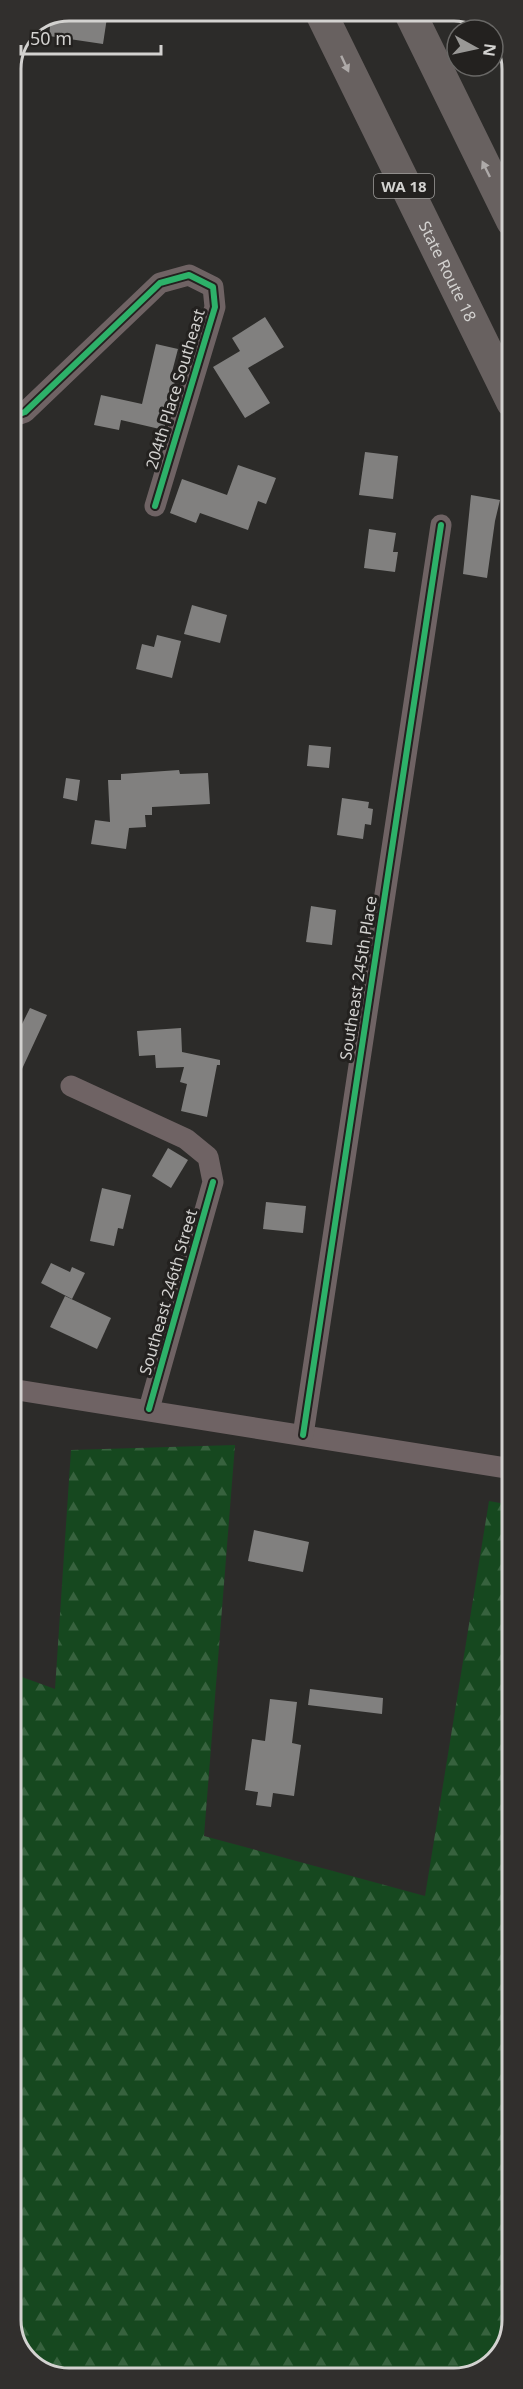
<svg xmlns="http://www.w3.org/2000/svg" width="523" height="2389" font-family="'Noto Sans',sans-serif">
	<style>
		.forest { fill: url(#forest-firs) }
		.building { fill: #81807f }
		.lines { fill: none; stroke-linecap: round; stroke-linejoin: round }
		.minor { stroke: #6f6364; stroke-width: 21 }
		.highway { stroke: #686160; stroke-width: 32 }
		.cycleway-casing { stroke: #23211f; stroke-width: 10 }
		.cycleway { stroke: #2db169; stroke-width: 6 }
		.oneway { fill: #aeaaa9 }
		.labels { text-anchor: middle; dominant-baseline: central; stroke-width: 6; stroke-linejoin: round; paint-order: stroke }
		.shield { fill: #23211f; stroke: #9e9d9b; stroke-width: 1.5 }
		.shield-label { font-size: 15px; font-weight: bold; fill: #d3d2d0 }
		.street-label { font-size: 16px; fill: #d3d2d0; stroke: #23211f }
		.rim { fill: none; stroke: #d3d2d0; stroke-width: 3 }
	</style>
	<defs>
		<pattern id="forest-firs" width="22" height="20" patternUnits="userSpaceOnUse" patternTransform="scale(1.5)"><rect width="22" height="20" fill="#16481f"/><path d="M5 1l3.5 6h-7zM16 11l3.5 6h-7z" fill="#37623e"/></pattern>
	</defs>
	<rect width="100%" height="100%" fill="#2c2b29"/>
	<!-- forest -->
	<path class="forest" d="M235 1445 204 1836 425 1896 489 1501 512 1505V2320L498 2358 465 2377 62 2378 28 2362 12 2331 11 1673 55 1689 71 1450Z"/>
	<!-- building -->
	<g class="building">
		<path d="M69 10 108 11 103 44 49 36 51 18Z"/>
		<path d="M265 317 284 347 248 368 270 403 245 418 213 367 240 351 232 338Z"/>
		<path d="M156 344 178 349 172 372 177 373 164 430 121 420 119 430 94 425 101 395 142 404Z"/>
		<path d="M365 452 398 456 393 499 359 495Z"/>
		<path d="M238 465 276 478 266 504 258 501 248 530 200 513 196 523 170 513 182 479 227 495Z"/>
		<path d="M471 495 500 500 495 521 487 578 463 574Z"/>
		<path d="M369 529 396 533 393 552H398L395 572 364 568Z"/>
		<path d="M192 605 227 615 220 643 184 634Z"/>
		<path d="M157 635 181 641 172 678 136 669 142 644 154 647Z"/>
		<path d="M309 745 331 747 329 768 307 766Z"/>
		<path d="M179 770 180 774 208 773 210 804 152 807V815H145L146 827 129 828 126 849 91 844 95 820 110 822 108 780H121V774Z"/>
		<path d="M66 778 80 780 77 801 63 798Z"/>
		<path d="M342 798 369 802 368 808 373 809 371 825 365 824 363 839 337 835Z"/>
		<path d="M311 906 336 910 332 945 306 942Z"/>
		<path d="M30 1008 47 1015 22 1069 11 1064V1035L17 1022 22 1024Z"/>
		<path d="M181 1028 182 1052 220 1060V1065H217L207 1117 181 1111 187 1084 180 1082 184 1067 156 1068 155 1055 139 1056 137 1031Z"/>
		<path d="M168 1148 188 1160 171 1188 152 1176Z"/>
		<path d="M102 1188 131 1195 123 1229 118 1228 114 1246 90 1241Z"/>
		<path d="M266 1202 306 1206 303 1233 263 1229Z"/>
		<path d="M51 1263 70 1272 72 1267 85 1273 72 1299 41 1283Z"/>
		<path d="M65 1296 111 1318 97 1349 50 1327Z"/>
		<path d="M254 1530 309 1542 303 1572 248 1561Z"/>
		<path d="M310 1689 383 1698 382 1714 308 1705Z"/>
		<path d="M270 1699 297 1702 292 1743 301 1745 294 1796 273 1793 271 1807 256 1805 258 1792 245 1790 252 1739 265 1741Z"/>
	</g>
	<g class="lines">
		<!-- minor -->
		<g class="minor">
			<path d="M11 417 25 412 160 283 189 275 213 287 215 307 155 506"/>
			<path d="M71 1086 186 1139 208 1157 213 1182 149 1409"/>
			<path d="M11 1389 512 1469"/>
			<path d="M303 1435 441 525"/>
		</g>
		<!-- highway -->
		<g class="highway">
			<path id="s1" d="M320 11 512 402"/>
			<path d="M409 11 512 221"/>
		</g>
		<!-- cycleway casing -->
		<g class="cycleway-casing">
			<g id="cycleway">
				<path d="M11 417 25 412 160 283 189 275 213 287 215 307 155 506"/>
				<path d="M149 1409 213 1182"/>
				<path d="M303 1435 441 525"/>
			</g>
		</g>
		<!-- cycleway -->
		<use href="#cycleway" class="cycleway"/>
	</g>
	<!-- one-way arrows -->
	<defs><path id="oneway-solid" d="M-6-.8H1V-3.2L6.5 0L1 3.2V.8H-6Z" transform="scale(1.5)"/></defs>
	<g class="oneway">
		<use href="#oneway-solid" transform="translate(345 64) rotate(65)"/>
		<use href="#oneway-solid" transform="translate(486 169) rotate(-116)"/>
	</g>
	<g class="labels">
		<!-- shield labels -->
		<rect class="shield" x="374" y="174" width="60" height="24" rx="4.5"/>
		<g class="shield-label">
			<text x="404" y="186">WA 18</text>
		</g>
		<!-- street labels -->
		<g class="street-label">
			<text stroke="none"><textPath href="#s1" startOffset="290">State Route 18</textPath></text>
			<text transform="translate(175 389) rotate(-73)">204th Place Southeast</text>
			<text transform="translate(358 978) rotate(-81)">Southeast 245th Place</text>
			<text transform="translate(168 1292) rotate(-74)">Southeast 246th Street</text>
		</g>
	</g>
	<!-- crop -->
	<path d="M0 0H523V2389H0ZM69 21H454A48 48 0 0 1 502 69V2320A48 48 0 0 1 454 2368H69A48 48 0 0 1 21 2320V69A48 48 0 0 1 69 21Z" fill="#312f2d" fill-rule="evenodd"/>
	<path class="rim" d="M69 21H454A48 48 0 0 1 502 69V2320A48 48 0 0 1 454 2368H69A48 48 0 0 1 21 2320V69A48 48 0 0 1 69 21Z"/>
	<!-- north arrow -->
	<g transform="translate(475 48) rotate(98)"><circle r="28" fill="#23211f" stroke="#696866" stroke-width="1.5"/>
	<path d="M0-4.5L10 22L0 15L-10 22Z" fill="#999896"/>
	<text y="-9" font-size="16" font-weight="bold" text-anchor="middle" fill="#d3d2d0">N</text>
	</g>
	<!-- scale -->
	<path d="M21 45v9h140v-9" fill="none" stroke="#d3d2d0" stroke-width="3"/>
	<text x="30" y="45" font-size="18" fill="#d3d2d0" stroke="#23211f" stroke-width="4.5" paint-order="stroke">50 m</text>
</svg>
